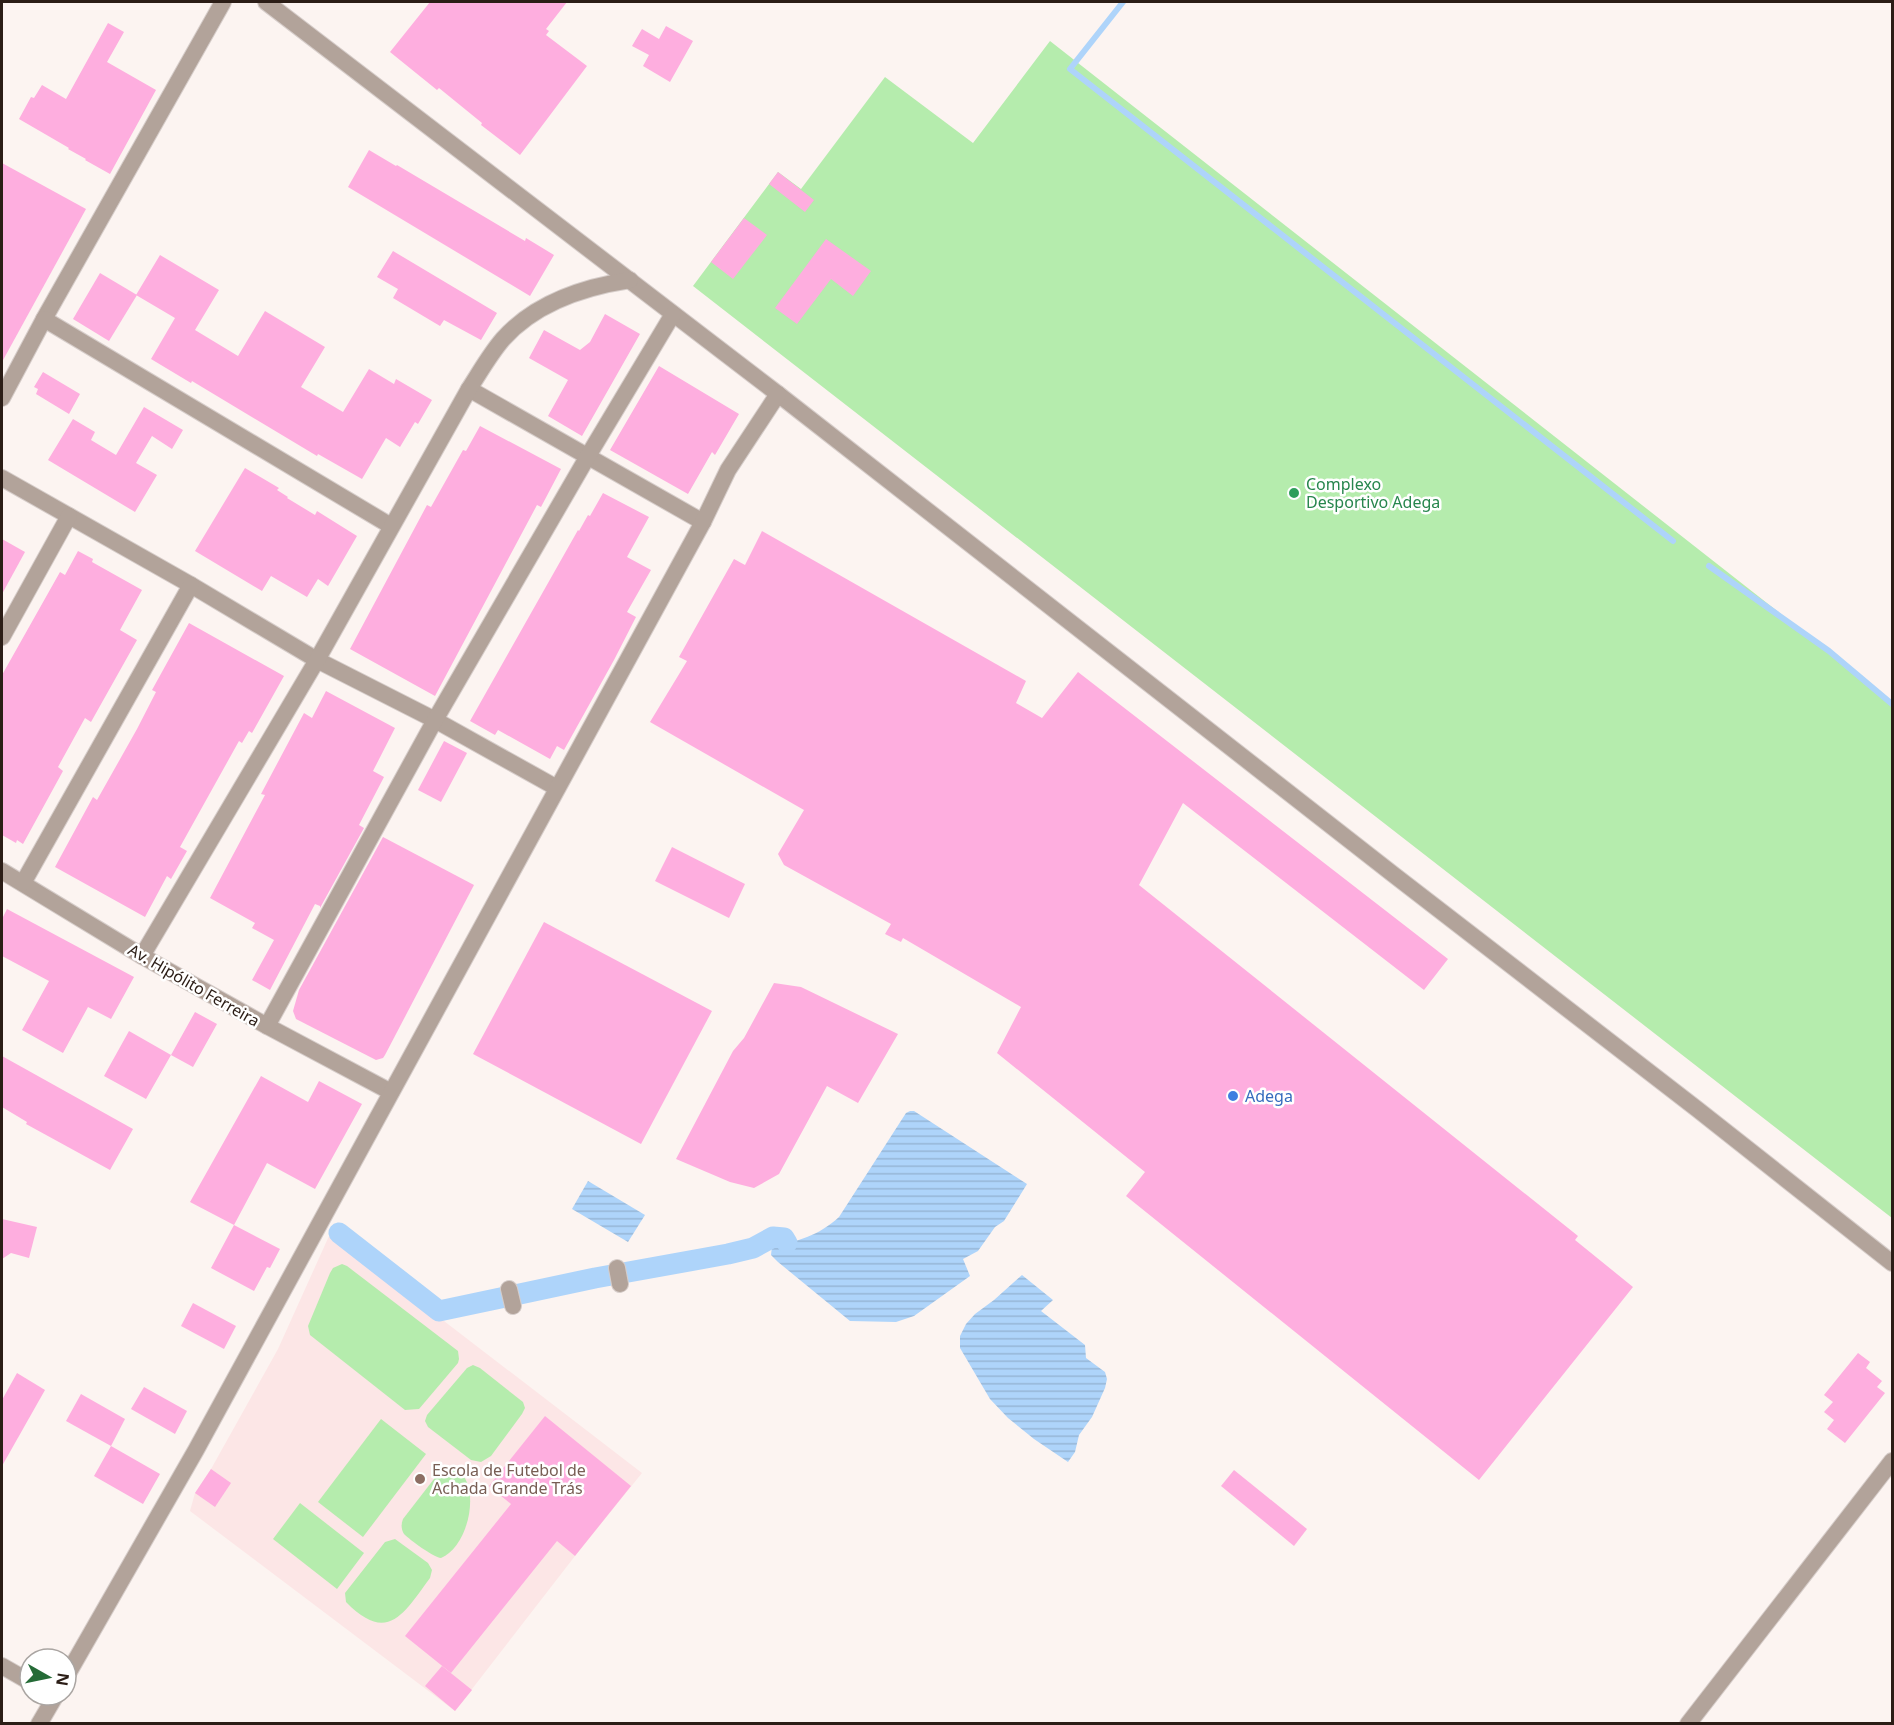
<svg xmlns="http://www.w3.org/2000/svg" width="1894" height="1725" font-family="'Noto Sans',sans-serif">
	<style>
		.education { fill: #fce6e6 }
		.grass { fill: #b5ecad }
		.water { fill: url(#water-rules) }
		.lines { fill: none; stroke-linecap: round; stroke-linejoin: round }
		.stream { stroke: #aed4fa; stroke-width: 6 }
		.canal { stroke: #aed4fa; stroke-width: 21 }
		.building { fill: #feaedf }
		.minor-casing { stroke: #d6cdca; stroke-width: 18 }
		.minor { stroke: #b2a39a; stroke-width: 16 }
		.leisure-dot { fill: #2e9e5b; stroke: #fff; stroke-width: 2 }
		.shop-dot { fill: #3f7fe0; stroke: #fff; stroke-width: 2 }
		.education-dot { fill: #8d6e63; stroke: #fff; stroke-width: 2 }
		.labels { text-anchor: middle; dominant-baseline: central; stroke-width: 5; stroke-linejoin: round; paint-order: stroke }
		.leisure-label { font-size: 16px; fill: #27864d; stroke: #fff; text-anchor: start }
		.street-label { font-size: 16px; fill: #2b1d16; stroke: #fff }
		.shop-label { font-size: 16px; fill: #366cbe; stroke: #fff; text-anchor: start }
		.education-label { font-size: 16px; fill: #785e54; stroke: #fff; text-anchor: start }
	</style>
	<defs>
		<pattern id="water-rules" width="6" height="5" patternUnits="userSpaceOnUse" patternTransform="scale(1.5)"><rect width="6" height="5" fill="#aed4fa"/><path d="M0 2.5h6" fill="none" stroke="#96b6d6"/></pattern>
	</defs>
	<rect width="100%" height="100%" fill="#fcf4f1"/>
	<!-- education -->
	<path class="education" d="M329 1236 375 1268 642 1473 575 1556 455 1711 190 1511 195 1493 211 1469 278 1349Z"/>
	<!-- grass -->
	<g class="grass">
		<path d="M1050 41 1892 701V1218L693 286 778 172 801 189 885 77 973 143Z"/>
		<path d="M342 1264 347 1266 458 1351 459 1359 458 1363 419 1409 405 1410 310 1335 308 1326 330 1273 333 1268Z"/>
		<path d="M473 1365 480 1368 523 1402 525 1408 522 1414 491 1456 481 1462 471 1460 428 1427 425 1421 427 1415 467 1368Z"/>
		<path d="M381 1419 426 1454 363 1537 318 1502Z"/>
		<path d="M444 1466C485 1467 473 1545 441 1558 433 1557 410 1540 404 1534 401 1529 401 1524 403 1519Z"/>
		<path d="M300 1503 364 1553 337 1589 273 1539Z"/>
		<path d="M395 1539 428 1563 432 1570 430 1578C404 1613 388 1645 346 1602L345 1593 385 1542Z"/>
	</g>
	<!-- water -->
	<g class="water">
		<path d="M910 1111H914L1027 1184 1004 1221 995 1227 978 1251 963 1259 970 1276 914 1316 896 1322 850 1321 778 1262 771 1255 772 1246C799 1241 818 1236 839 1217L906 1113Z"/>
		<path d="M588 1181 645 1215 628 1242 572 1209Z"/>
		<path d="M1022 1275 1053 1300 1041 1311 1085 1345 1086 1358 1105 1372 1107 1379 1105 1388 1092 1417 1079 1435 1075 1452 1068 1462 1034 1439 1008 1418 990 1399 960 1348V1336L966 1324 975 1314 994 1300Z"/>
	</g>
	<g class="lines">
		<!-- stream -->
		<g class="stream">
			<path d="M1123 2 1070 69 1673 541"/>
			<path d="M1709 566 1829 651 1892 704"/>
		</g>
		<!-- canal -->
		<path class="canal" d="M339 1233 439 1311 595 1278 728 1254 753 1248 773 1237 784 1238 787 1243"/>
	</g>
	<!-- building -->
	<g class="building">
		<path d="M430 2H567L546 29 549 31 546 35 587 66 520 155 481 125 482 123 439 88 437 90 390 52Z"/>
		<path d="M108 23 124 32 107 62 156 90 110 174 85 160 86 159 68 149 69 148 19 119 31 97 34 98 42 85 66 99Z"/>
		<path d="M666 26 693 41 670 82 643 66 649 55 632 46 642 29 659 39Z"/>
		<path d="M369 150 396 166 397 165 525 241 526 238 554 255 530 296 348 187Z"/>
		<path d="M2 163 86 209 2 362Z"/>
		<path d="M778 172 814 200 805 212 769 184Z"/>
		<path d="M744 218 767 235 733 279 711 262Z"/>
		<path d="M826 239 871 271 853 296 831 279 797 324 775 308Z"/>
		<path d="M393 251 497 313 481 340 444 320 440 326 393 298 398 289 377 277Z"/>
		<path d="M160 255 219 290 195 330 238 356 265 311 325 347 301 387 343 412 369 369 394 384 396 379 432 400 418 424 415 422 400 447 386 438 362 479 318 454 317 456 192 381 191 383 151 359 175 318 136 295Z"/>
		<path d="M100 273 137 295 109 341 73 319Z"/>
		<path d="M605 314 640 334 582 436 548 416 568 380 529 358 544 330 580 350 590 342Z"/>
		<path d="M659 366 739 414 715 455 712 452 688 494 610 450Z"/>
		<path d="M43 372 80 394 69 414 36 394 38 389 34 387Z"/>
		<path d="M144 407 183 430 172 449 152 436 136 463 157 475 135 512 48 460 73 419 95 432 91 440 116 455Z"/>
		<path d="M480 426 561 469 541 507 537 505 435 696 350 649 427 505 431 507 463 450 466 451Z"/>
		<path d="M245 468 279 488 277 490 288 497 287 498 315 515 317 511 357 536 328 586 318 579 307 597 271 576 262 591 195 551Z"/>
		<path d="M603 493 649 517 627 557 651 570 627 612 636 617 614 660 564 750 557 746 550 759 498 730 495 735 470 721 578 530 579 531 588 515 590 516Z"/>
		<path d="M762 531 1026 681 1016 703 1042 718 1078 672 1448 959 1424 990 1183 803 1139 885 1578 1236 1575 1240 1633 1287 1479 1480 1126 1196 1145 1172 997 1053 1021 1007 903 938 901 942 885 934 891 924 784 865 778 854 804 810 650 722 687 661 679 657 734 559 745 565Z"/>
		<path d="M2 539 25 552 2 594Z"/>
		<path d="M78 551 93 559 92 562 142 590 120 630 137 640 91 722 85 718 58 767 63 771 23 844 17 840 16 843 2 835V675L60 572 65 575Z"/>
		<path d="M189 623 284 676 252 733 249 731 242 743 239 741 180 847 187 851 171 879 167 876 145 917 55 867 93 797 97 800 137 729 156 692 152 690Z"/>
		<path d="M326 691 395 728 373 771 384 777 359 825 364 828 320 908V906L315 904 270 990 252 980 274 940 252 928 255 923 210 898 265 795 261 794 304 713 312 718Z"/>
		<path d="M444 741 467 753 441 802 418 790Z"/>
		<path d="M383 837 474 885 385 1055 383 1058 376 1060 296 1019 293 1011 299 990Z"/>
		<path d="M672 847 745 884 729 918 655 881Z"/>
		<path d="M7 909 134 977 111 1019 88 1007 63 1053 22 1030 49 981 2 956V919Z"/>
		<path d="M544 922 712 1011 641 1144 473 1054Z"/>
		<path d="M774 983 801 987 898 1034 858 1103 827 1086 779 1174 754 1188 730 1182 676 1159 733 1051 744 1038Z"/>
		<path d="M195 1012 217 1024 193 1067 171 1055 146 1099 104 1076 129 1031 171 1055Z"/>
		<path d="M2 1056 133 1129 110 1170 26 1124 27 1122 2 1107Z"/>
		<path d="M261 1076 308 1102 319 1081 362 1104 315 1189 267 1163 234 1225 190 1202Z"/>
		<path d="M2 1219 37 1227 29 1258 11 1253 2 1259Z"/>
		<path d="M234 1225 280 1249 270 1268 267 1267 254 1291 211 1268Z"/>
		<path d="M193 1303 236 1326 224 1349 181 1326Z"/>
		<path d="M1858 1353 1870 1362 1866 1368 1882 1381 1877 1387 1885 1393 1845 1443 1827 1429 1834 1420 1824 1412 1833 1402 1824 1395Z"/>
		<path d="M17 1373 45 1390 2 1466V1400Z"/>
		<path d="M144 1387 187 1411 175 1434 131 1409Z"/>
		<path d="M81 1394 125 1419 111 1446 66 1421Z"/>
		<path d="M545 1416 631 1486 575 1556 557 1541 451 1673 405 1636 511 1504 489 1486Z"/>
		<path d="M111 1446 160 1474 143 1504 94 1476Z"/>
		<path d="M211 1469 231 1483 215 1507 195 1493Z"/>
		<path d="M1234 1470 1307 1529 1294 1546 1221 1486Z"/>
		<path d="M442 1666 472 1690 455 1711 425 1686Z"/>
	</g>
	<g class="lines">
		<!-- minor casing -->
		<g class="minor-casing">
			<g id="minor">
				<path d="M266 2 778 394 1394 875 1697 1109 1892 1263"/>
				<path d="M44 319 223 2"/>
				<path d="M469 389 703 522"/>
				<path d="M2 398 44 319 391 526"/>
				<path d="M2 478 191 585 317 660 435 720 557 788"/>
				<path d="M2 637 69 516"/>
				<path d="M2 871 142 956 267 1026 391 1092"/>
				<path d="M23 883 191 585"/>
				<path d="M142 956 317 660 469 389C480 372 490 354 503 339 535 303 584 287 630 280"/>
				<path d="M267 1026 435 720 588 456 673 314"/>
				<path d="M617 1268 620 1284"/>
				<path d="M509 1289 513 1306"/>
				<path d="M2 1666 30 1682"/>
				<path d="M66 1677 196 1450 703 522 728 470 778 394"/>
				<path d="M39 1724 56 1695"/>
				<path d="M1688 1724 1892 1461"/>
			</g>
		</g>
		<!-- minor -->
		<use href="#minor" class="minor"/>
	</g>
	<!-- markers -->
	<circle class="leisure-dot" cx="1294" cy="493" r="6"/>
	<circle class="shop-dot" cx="1233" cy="1096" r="6"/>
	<circle class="education-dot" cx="420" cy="1479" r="6"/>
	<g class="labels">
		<!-- leisure labels -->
		<g class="leisure-label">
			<text x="1306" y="484">Complexo<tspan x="1306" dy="18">Desportivo Adega</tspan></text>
		</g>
		<!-- street labels -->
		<g class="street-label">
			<text transform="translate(194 985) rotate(30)">Av. Hipólito Ferreira</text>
		</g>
		<!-- shop labels -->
		<g class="shop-label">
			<text x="1245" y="1096">Adega</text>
		</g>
		<!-- education labels -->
		<g class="education-label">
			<text x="432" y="1470">Escola de Futebol de<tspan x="432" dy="18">Achada Grande Trás</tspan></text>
		</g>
	</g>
	<!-- border -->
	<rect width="1894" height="1725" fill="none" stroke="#2b1d16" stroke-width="6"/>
	<!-- north arrow -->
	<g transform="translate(48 1677) rotate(99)"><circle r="28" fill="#ffffff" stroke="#aaa5a2" stroke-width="1.5"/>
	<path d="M0-4.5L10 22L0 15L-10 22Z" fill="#256b37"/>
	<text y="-9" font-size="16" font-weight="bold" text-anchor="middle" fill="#2b1d16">N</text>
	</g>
</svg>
